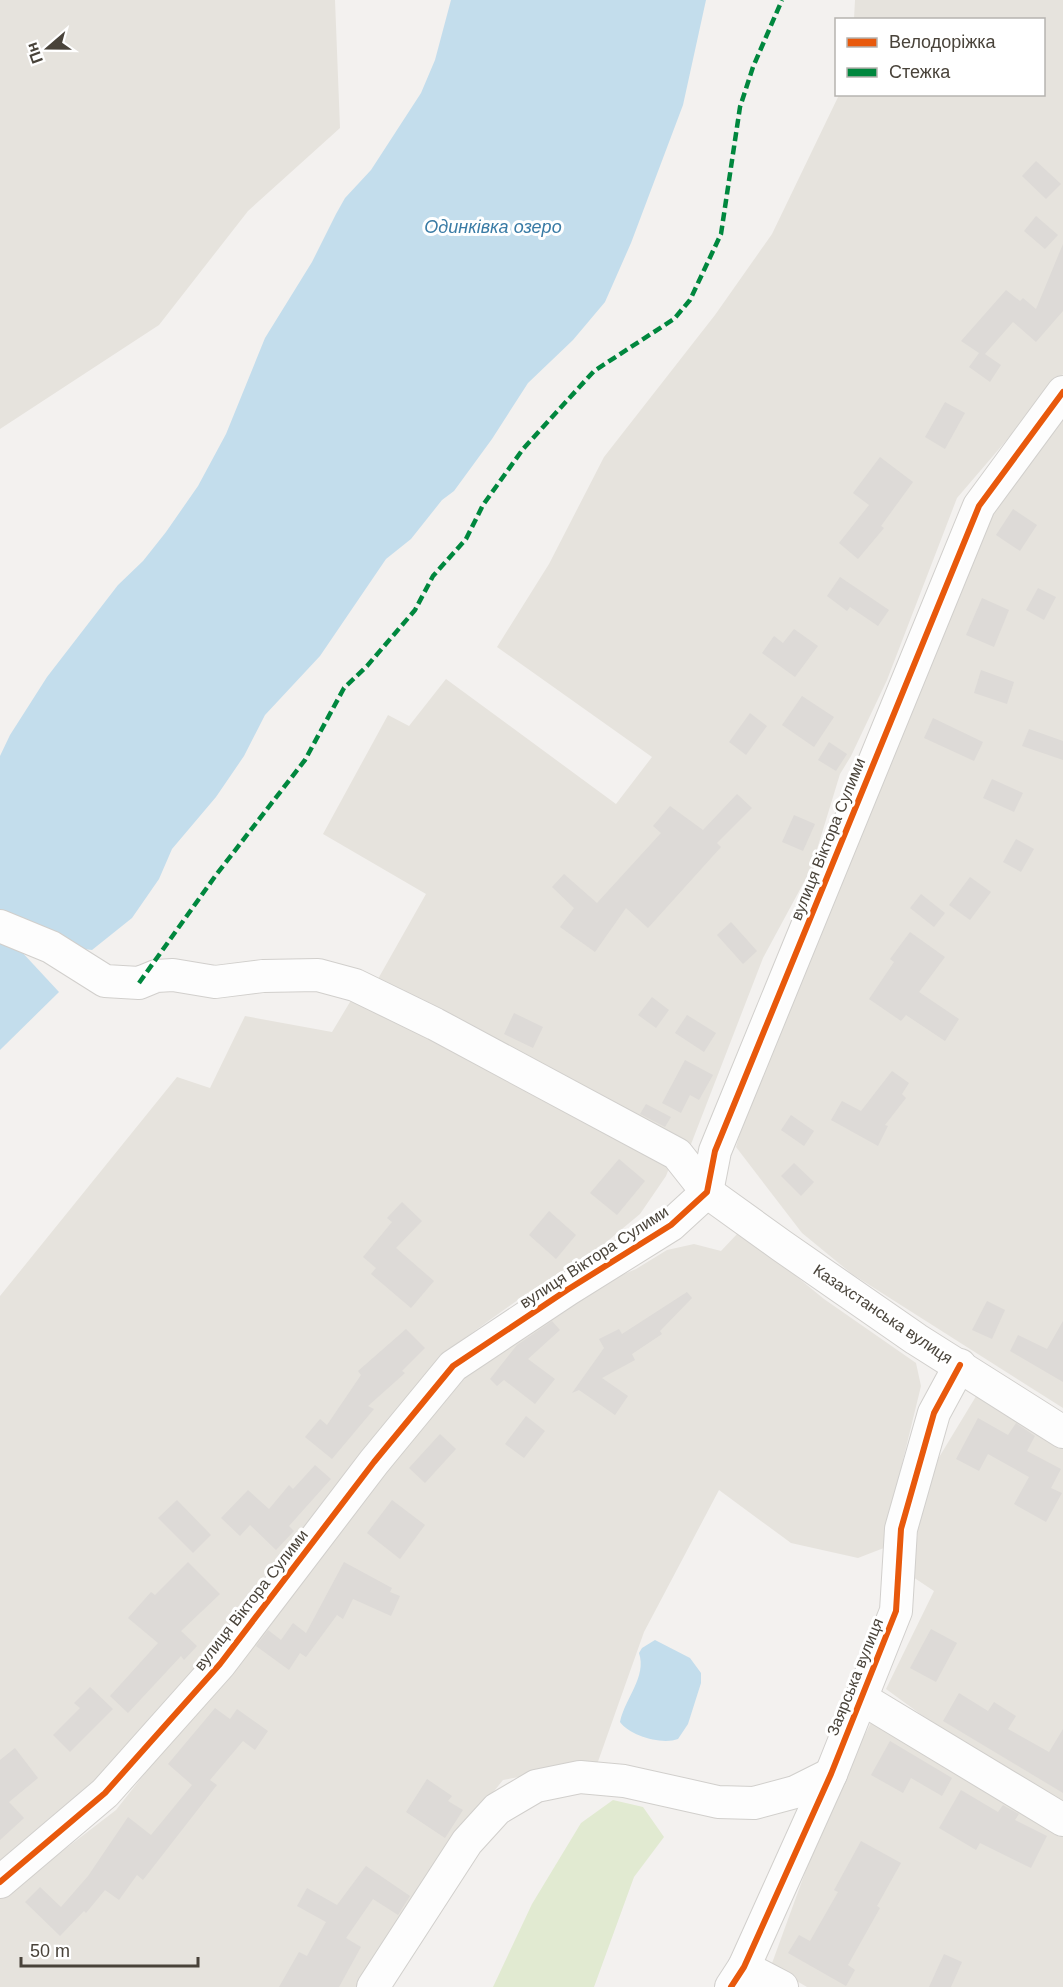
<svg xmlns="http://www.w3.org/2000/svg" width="1063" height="1987" font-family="Helvetica,sans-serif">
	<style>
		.residential { fill: #e6e3dd }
		.green { fill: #e1ead1 }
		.water { fill: #c3ddec }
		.building { fill: #dddad7 }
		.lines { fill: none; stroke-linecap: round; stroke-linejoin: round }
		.minor-casing { stroke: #d1cfcc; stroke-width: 34 }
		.minor { stroke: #fdfdfd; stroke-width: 32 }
		.quiet { stroke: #00873e; stroke-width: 4.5; stroke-dasharray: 9 4.5; stroke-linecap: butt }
		.cycleway-casing { stroke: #fff; stroke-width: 10 }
		.cycleway { stroke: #e8590c; stroke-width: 6 }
		.labels { text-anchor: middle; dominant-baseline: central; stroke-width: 6; stroke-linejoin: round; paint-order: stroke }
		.street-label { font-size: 16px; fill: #49433a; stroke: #fff }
		.water-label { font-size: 18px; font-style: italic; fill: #397ba5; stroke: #fff }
	</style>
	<rect width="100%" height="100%" fill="#f3f1ef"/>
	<!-- residential -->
	<g class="residential">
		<path d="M0 0H335L340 128 248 211 159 325 0 429Z"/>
		<path d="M855 0H1063V374L957 498 887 680 851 756 840 774 811 869 763 958 688 1152 374 986 426 894 323 834 388 715 409 726 446 679 616 804 652 757 497 647 549 564 604 457 715 315 772 234 839 95 1044 94V20L854 19Z"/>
		<path d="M1063 413V1408L852 1274 802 1233 736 1147 761 1060 993 500Z"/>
		<path d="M356 992 673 1158 666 1176 640 1214 604 1244 529 1292 455 1345 392 1419 273 1578 143 1731 72 1803 0 1866V1296L177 1077 210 1088 245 1016 332 1032Z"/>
		<path d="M738 1233 768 1253 824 1299 916 1363 921 1386 894 1497 889 1546 858 1558 791 1543 719 1490 644 1632 595 1770 546 1772 503 1780 474 1816 357 1987H0V1899L116 1810 461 1372 596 1286 636 1269 667 1250 694 1244 721 1251Z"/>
		<path d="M978 1393 1063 1441V1809L960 1743 886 1689 934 1591 913 1577 919 1520 938 1459Z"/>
		<path d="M875 1715 1063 1828V1987H807L771 1966 810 1859 846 1771Z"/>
	</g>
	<!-- green -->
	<path class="green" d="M613 1800 643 1807 664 1837 634 1877 594 1987H493L532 1904 581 1823Z"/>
	<!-- water -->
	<g class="water">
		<path d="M451 0H706L683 105 631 243 605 302 573 340 528 383 492 439 454 491 442 500 411 539 386 559 320 656 265 715 244 756 216 797 172 849 159 879 132 918 92 950 76 948 0 911V756L10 735 47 677 118 585 143 561 166 532 198 486 226 434 265 338 312 262 336 214 345 198 371 170 421 93 435 60Z"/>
		<path d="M0 943 20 950 59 992 0 1050Z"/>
		<path d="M655 1640 690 1658 701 1673V1683L688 1724 678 1739C662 1745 630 1736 620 1722 625 1698 647 1677 639 1653L642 1648Z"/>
	</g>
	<!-- building -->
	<g class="building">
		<path d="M1036 161 1061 184 1046 199 1022 176Z"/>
		<path d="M1036 216 1058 235 1045 249 1024 231Z"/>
		<path d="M1063 244V311L1036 342 1013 322 985 354 1001 365 990 382 969 367 979 353 961 341 1006 290 1020 301 1023 298 1036 309Z"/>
		<path d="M945 402 965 413 945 449 925 437Z"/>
		<path d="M880 457 913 482 881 526 884 528 858 559 839 543 869 505 853 493Z"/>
		<path d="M1013 509 1037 525 1020 551 996 535Z"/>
		<path d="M840 577 889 610 878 626 850 607 847 611 827 596Z"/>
		<path d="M1038 588 1056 597 1044 620 1026 610Z"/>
		<path d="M982 598 1009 610 994 647 966 635Z"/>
		<path d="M794 629 818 646 795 677 762 653 774 636 783 643Z"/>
		<path d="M981 670 1014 682 1007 704 974 693Z"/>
		<path d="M802 696 834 717 814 747 782 725Z"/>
		<path d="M750 713 767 726 746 755 729 742Z"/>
		<path d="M933 718 983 742 974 761 924 738Z"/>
		<path d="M1029 729 1063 741V760L1022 746Z"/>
		<path d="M829 742 847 754 836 771 818 760Z"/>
		<path d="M992 779 1023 793 1014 812 983 798Z"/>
		<path d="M737 794 752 808 717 843 721 847 648 928 626 908 595 952 560 927 574 908 552 887 564 874 597 903 661 833 653 826 670 806 703 830Z"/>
		<path d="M794 815 815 824 803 851 782 842Z"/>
		<path d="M1016 839 1034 849 1021 872 1003 862Z"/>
		<path d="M970 877 991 892 970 920 949 905Z"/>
		<path d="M921 894 945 913 934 927 910 908Z"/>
		<path d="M731 922 757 951 743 964 717 935Z"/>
		<path d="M910 932 945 957 919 992 959 1019 945 1041 906 1015 901 1021 869 999 894 962 890 959Z"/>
		<path d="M652 997 669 1010 656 1028 638 1015Z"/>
		<path d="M514 1013 543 1027 533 1048 504 1034Z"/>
		<path d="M687 1015 716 1033 704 1052 675 1033Z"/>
		<path d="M685 1060 713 1075 699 1100 690 1095 681 1113 662 1103Z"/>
		<path d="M892 1071 909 1083 902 1094 906 1098 885 1125 888 1126 878 1146 831 1120 842 1101 861 1111Z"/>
		<path d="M646 1104 671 1117 665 1127 640 1114Z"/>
		<path d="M791 1115 814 1131 804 1146 781 1130Z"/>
		<path d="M619 1159 645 1181 617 1215 590 1193Z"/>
		<path d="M794 1163 814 1182 801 1196 781 1176Z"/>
		<path d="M402 1202 422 1221 396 1248 434 1281 411 1308 371 1274 376 1268 363 1257 392 1222 387 1218Z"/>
		<path d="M549 1211 576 1235 556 1259 529 1235Z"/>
		<path d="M687 1292 692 1298 660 1331 662 1334 632 1354 635 1360 602 1378 628 1396 615 1415 579 1390 572 1393 604 1348 599 1339 619 1329 622 1334Z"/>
		<path d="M987 1301 1005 1310 992 1339 972 1330Z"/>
		<path d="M552 1321 560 1330 528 1359 555 1379 535 1404 504 1380 497 1386 490 1379 517 1345Z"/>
		<path d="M1063 1321V1382L1010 1351 1018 1335 1047 1349Z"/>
		<path d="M406 1329 425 1348 402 1371 405 1373 368 1406 374 1409 332 1459 305 1437 320 1419 327 1425 361 1375 358 1371Z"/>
		<path d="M526 1416 545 1431 524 1458 505 1444Z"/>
		<path d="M978 1418 1008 1435 1016 1423 1035 1436 1027 1451 1061 1469 1051 1488 1062 1493 1046 1522 1014 1504 1029 1477 988 1454 979 1471 956 1459Z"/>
		<path d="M440 1434 456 1449 425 1483 409 1468Z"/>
		<path d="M315 1465 331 1479 289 1526 294 1531 276 1550 250 1525 240 1536 221 1518 248 1490 269 1509 289 1485 293 1489Z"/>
		<path d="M177 1500 211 1535 193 1553 158 1518Z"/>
		<path d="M392 1500 425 1525 400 1559 367 1533Z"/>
		<path d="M188 1562 220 1594 181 1631 197 1646 184 1660 181 1656 128 1713 110 1696 158 1643 128 1618 151 1592 155 1595Z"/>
		<path d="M344 1562 392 1588 390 1592 400 1596 391 1616 353 1599 343 1619 337 1615 306 1657 300 1653 289 1670 256 1646 268 1630 281 1640 293 1623 306 1633Z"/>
		<path d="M931 1629 957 1643 936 1682 910 1668Z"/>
		<path d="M90 1687 113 1709 70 1752 53 1735 80 1708 74 1703Z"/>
		<path d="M959 1693 988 1711 994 1702 1016 1716 1008 1729 1049 1752 1063 1729V1793L943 1721Z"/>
		<path d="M215 1708 230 1719 237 1709 268 1731 255 1750 243 1741 210 1780 217 1785 143 1880 137 1875 119 1900 105 1890 86 1913 84 1911 60 1936 25 1902 40 1887 61 1907 88 1876 128 1817 151 1835 192 1785 168 1764Z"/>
		<path d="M890 1741 952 1778 942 1796 911 1778 903 1793 871 1775Z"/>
		<path d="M15 1748 38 1778 9 1802 24 1818 0 1840V1760Z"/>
		<path d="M427 1779 452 1796 448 1801 463 1810 445 1838 406 1812Z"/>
		<path d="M961 1790 998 1812 1003 1805 1019 1814 1015 1820 1047 1836 1031 1868 980 1843 976 1850 939 1828Z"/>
		<path d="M861 1841 901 1863 877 1906 880 1908 848 1965 855 1970 846 1986 788 1953 799 1935 810 1941 838 1892 834 1890Z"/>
		<path d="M366 1866 410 1896 398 1915 373 1899 346 1938 361 1947 339 1987H279L299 1952 307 1956 326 1922 297 1906 307 1888 337 1905Z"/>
		<path d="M944 1954 962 1962 951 1987H929Z"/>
	</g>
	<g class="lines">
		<!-- minor casing -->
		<g class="minor-casing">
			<g id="minor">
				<path d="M0 926 51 947 105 981 139 983 156 976 173 975 215 982 263 976 318 975 355 985 435 1024 677 1154 707 1192 782 1246 916 1339 1063 1432"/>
				<path d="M861 1698 1063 1820"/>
				<path d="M0 1882 105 1793 220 1664 374 1462 453 1366 567 1290 671 1225 707 1192 715 1151 979 506 1063 392"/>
				<path d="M744 1967 782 1987"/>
				<path d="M373 1987 467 1842 497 1809 536 1786 580 1777 624 1781 718 1802 754 1803 795 1792 831 1774"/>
				<path d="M731 1987 744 1967 831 1774 896 1611 901 1529 934 1413 960 1365"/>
			</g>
		</g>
		<!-- minor -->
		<use href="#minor" class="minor"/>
		<!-- quiet -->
		<path class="quiet" d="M139 983 216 875 305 760 344 688 367 666 415 610 433 576 466 539 483 505 523 449 594 371 674 319 690 300 721 234 740 107 753 67 782 0"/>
		<!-- cycleway casing -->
		<g class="cycleway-casing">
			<g id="cycleway">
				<path d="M0 1882 105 1793 220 1664 374 1462 453 1366 567 1290 671 1225 707 1192 715 1151 979 506 1063 392"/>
				<path d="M731 1987 744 1967 831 1774 896 1611 901 1529 934 1413 960 1365"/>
			</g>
		</g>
		<!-- cycleway -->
		<use href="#cycleway" class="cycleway"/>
	</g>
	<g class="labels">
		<!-- street labels -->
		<g class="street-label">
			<text transform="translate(828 839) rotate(-68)">вулиця Віктора Сулими</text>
			<text transform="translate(594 1257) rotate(-33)">вулиця Віктора Сулими</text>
			<text transform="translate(883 1314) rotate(34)">Казахстанська вулиця</text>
			<text transform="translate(251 1600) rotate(-52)">вулиця Віктора Сулими</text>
			<text transform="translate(855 1677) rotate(-68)">Заярська вулиця</text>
		</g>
		<!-- water labels -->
		<g class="water-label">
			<text x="493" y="227">Одинківка озеро</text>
		</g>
	</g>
	<!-- legend -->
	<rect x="835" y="18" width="210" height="78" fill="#ffffff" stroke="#b6b4b0" stroke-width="1.5"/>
	<rect x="847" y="38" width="30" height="9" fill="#e8590c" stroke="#b6b4b0" stroke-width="1.5"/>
	<text x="889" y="48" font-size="18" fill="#49433a">Велодоріжка</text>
	<rect x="847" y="68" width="30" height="9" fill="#00873e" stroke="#b6b4b0" stroke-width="1.5"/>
	<text x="889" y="78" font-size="18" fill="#49433a">Стежка</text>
	<!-- north arrow -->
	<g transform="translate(48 48) rotate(250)" stroke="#ffffff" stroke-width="4.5" paint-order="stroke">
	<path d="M0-4.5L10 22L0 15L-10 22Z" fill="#49433a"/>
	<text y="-9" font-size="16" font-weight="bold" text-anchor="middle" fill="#49433a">Пн</text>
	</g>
	<!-- scale -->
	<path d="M21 1957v9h177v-9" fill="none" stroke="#49433a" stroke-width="3"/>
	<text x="30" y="1957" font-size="18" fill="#49433a" stroke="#ffffff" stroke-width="4.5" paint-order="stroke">50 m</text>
</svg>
